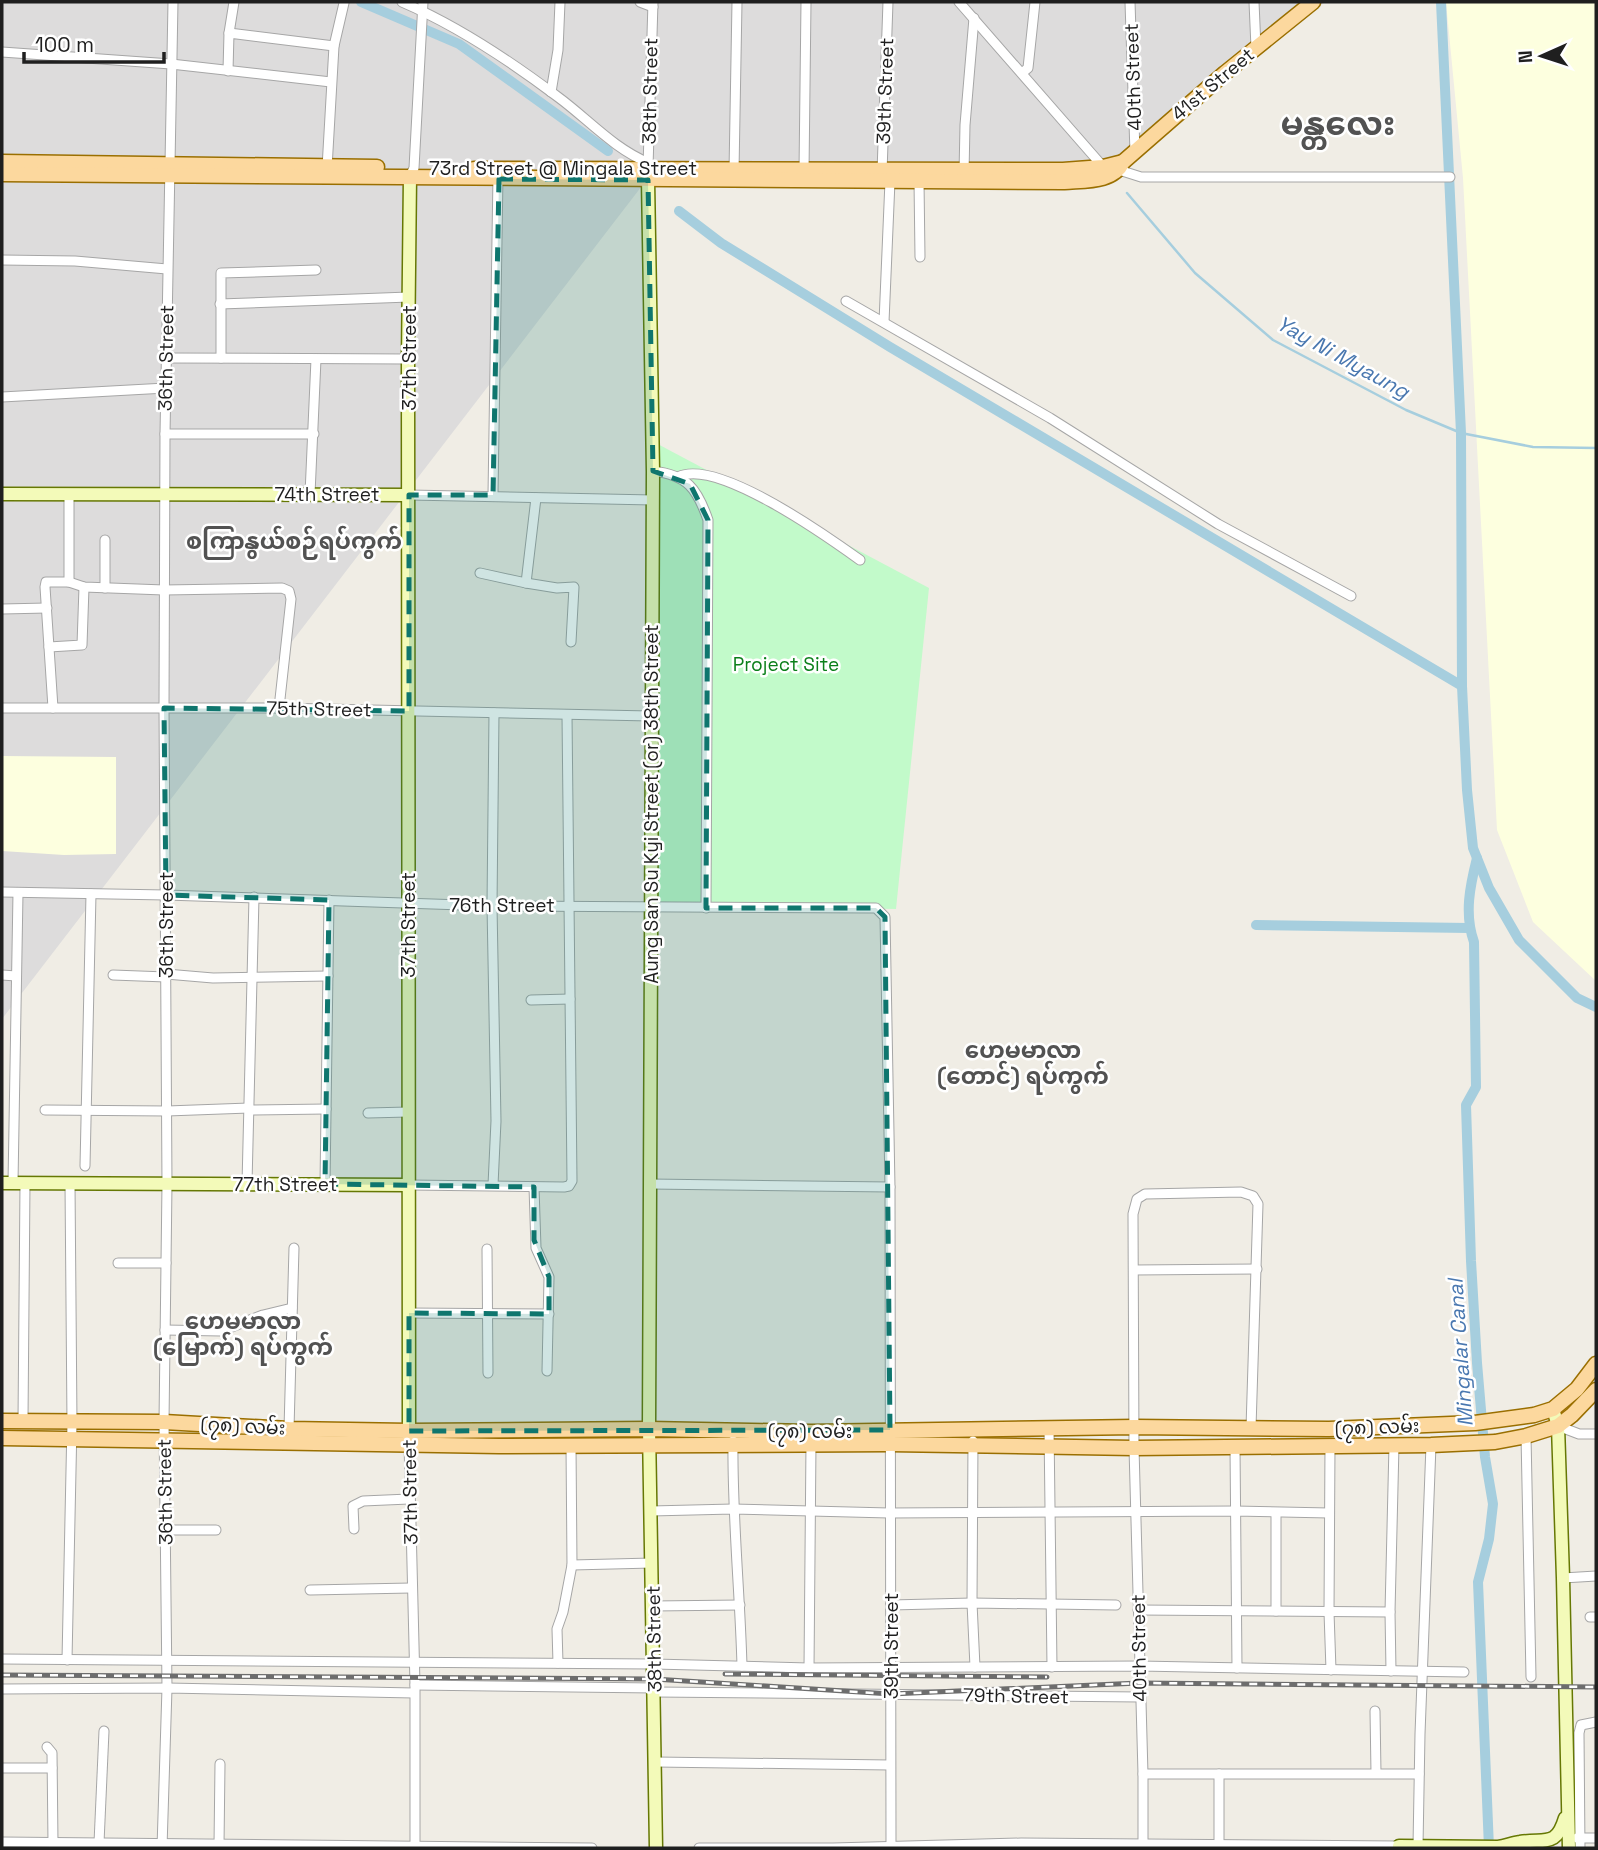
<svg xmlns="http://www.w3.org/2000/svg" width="1598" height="1850" font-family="'Space Grotesk','Noto Sans Myanmar',sans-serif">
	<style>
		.residential { fill: #dddcdc }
		.education { fill: #fdffdf }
		.park { fill: #c2faca }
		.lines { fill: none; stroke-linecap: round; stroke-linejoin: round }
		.stream { stroke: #a6cede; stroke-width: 2.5 }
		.canal { stroke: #a6cede; stroke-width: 10 }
		.street-casing { stroke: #a6a6a6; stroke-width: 11 }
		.secondary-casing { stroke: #667804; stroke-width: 15 }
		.primary-casing { stroke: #9a6f00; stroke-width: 17 }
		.street { stroke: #fff; stroke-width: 9 }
		.secondary { stroke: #f3fab9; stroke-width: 12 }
		.primary { stroke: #fcd89e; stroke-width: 14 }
		.rail-casing { stroke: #6d6d6d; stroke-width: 5 }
		.rail { stroke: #fff; stroke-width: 2.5; stroke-dasharray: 8; stroke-linecap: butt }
		.marked { fill: #0f766e; fill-opacity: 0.2; stroke: #0f766e; stroke-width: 5; stroke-dasharray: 14 9; stroke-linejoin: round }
		.labels { text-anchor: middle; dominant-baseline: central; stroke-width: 5; stroke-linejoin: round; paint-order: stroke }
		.street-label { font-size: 19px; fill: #1f1f1f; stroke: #fff }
		.park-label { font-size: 19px; fill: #0b7f1a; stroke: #fff }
		.water-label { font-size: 21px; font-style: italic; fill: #4a78b0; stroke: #fff }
		.quarter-label { font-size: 23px; font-weight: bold; fill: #525252; stroke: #fff }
		.town-label { font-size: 33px; font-weight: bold; fill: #525252; stroke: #fff }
	</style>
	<rect width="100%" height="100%" fill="#f0ede5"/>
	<!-- residential -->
	<path class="residential" d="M2 2H1325L1100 179 648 178 2 1019Z"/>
	<!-- education -->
	<g class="education">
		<path d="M1446 2H1596V981L1533 922 1497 830 1463 178Z"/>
		<path d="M2 756 116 757V854L64 855 2 851Z"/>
	</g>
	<!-- park -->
	<path class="park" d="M652 441 929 588 896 909 650 905Z"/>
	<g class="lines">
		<!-- stream -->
		<path class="stream" d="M1127 193 1195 273 1273 340 1406 410 1461 433 1533 447 1596 448"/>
		<!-- canal -->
		<g class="canal">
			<path d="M361 2 459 44 608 151"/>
			<path d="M1441 2 1461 433 1462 686 1467 790 1473 848 1489 888 1519 940 1577 998 1596 1007"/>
			<path d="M679 211 721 243 890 347 1462 686"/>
			<path d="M1477 858C1470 886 1464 914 1474 942L1476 1087 1466 1105 1471 1261 1477 1363 1485 1457 1493 1504 1489 1539 1478 1582 1489 1848"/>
			<path d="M1256 925 1469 928"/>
		</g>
		<!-- street casing -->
		<g class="street-casing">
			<g id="street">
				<path d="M402 2C458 26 509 60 558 97 588 119 614 149 649 163"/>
				<path d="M640 2 653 7"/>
				<path d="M959 2 1105 169"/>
				<path d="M1130 2 1135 153"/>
				<path d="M1254 2 1256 48"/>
				<path d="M229 33 234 2"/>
				<path d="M2 52 171 64 331 82"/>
				<path d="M228 71 229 33 334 46"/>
				<path d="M1022 73 1028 68 1035 2"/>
				<path d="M551 92 558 50 560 2"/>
				<path d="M648 167 653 2"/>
				<path d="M327 168 334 46 344 3"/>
				<path d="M1119 170 1141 177H1450"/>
				<path d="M734 171 737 2"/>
				<path d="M804 171 806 2"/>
				<path d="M882 172 888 2"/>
				<path d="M964 173 965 125 974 18"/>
				<path d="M410 176 414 168 423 2"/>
				<path d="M919 181 920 257"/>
				<path d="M2 260 75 261 167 269"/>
				<path d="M846 301 1050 418 1218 524 1351 596"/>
				<path d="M220 304 409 297"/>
				<path d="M884 322 890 181"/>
				<path d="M166 358 408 359"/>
				<path d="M221 358V273L316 270"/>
				<path d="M2 397 166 388"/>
				<path d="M165 434H314"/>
				<path d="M653 471C687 475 697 488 708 520L706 908"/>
				<path d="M678 477C716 457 828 537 860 560"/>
				<path d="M69 494V582"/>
				<path d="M310 494 316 359"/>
				<path d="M409 495 653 500"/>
				<path d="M493 495 498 175"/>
				<path d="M480 573 526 583 536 498"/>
				<path d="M526 583 557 588 574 587 571 642"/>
				<path d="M105 588V540"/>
				<path d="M2 609 47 608"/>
				<path d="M49 647 82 645 84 587"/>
				<path d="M2 708H279L650 716"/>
				<path d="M53 708 45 587 46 582H69L84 587 164 590 282 588 289 591 291 599 279 708"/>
				<path d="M2 892 166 895 492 906 876 908 885 917 890 1187 891 1848"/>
				<path d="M166 974 213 978 328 976"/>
				<path d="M2 975 16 976"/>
				<path d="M113 975 166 977"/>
				<path d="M531 1000 570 999"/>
				<path d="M45 1110 167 1111 249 1108"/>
				<path d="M249 1110 326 1109"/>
				<path d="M368 1113 408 1112"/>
				<path d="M85 1166 91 894"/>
				<path d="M13 1183 18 893"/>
				<path d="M247 1184 254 897"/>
				<path d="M325 1184 329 900"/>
				<path d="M650 1184 890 1187"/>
				<path d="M409 1185 564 1187 569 1186 572 1181 567 715"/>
				<path d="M493 1185 496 1121 492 906 494 713"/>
				<path d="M534 1187 536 1248 549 1277 547 1371"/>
				<path d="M487 1249 488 1373"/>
				<path d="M118 1263H166"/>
				<path d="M1134 1270 1257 1269"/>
				<path d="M409 1313 549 1314"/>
				<path d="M165 1330 221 1331 263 1315 292 1308"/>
				<path d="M23 1421 25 1183"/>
				<path d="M1558 1426 1579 1434H1596"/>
				<path d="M1049 1428 1052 1667"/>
				<path d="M289 1429 294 1248"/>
				<path d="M1526 1436 1531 1677"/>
				<path d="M733 1441C732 1516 740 1591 742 1666"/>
				<path d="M973 1441 972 1603 975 1667"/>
				<path d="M409 1443 415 1685V1848"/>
				<path d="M1330 1446 1329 1612 1331 1670"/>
				<path d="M1235 1447 1237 1668"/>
				<path d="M651 1511 733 1509 889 1513 1235 1511 1329 1513"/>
				<path d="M1276 1513V1611"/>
				<path d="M354 1529 353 1506 363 1501 409 1499"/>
				<path d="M166 1530H216"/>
				<path d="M572 1565 652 1563"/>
				<path d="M1563 1578 1596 1576"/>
				<path d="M310 1590 411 1588"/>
				<path d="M891 1605 972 1603 1116 1605"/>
				<path d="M653 1606 740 1605"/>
				<path d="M1138 1610 1390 1612"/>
				<path d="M1590 1617H1596"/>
				<path d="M2 1659 654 1664 809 1668 1139 1666 1464 1672"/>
				<path d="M67 1660 72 1423 70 1183"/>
				<path d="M558 1663 557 1629 563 1612 572 1565 571 1446"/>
				<path d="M809 1668 811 1443"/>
				<path d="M1391 1671 1390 1612 1394 1445"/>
				<path d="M415 1685 655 1688"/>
				<path d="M2 1689 167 1688 414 1693"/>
				<path d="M655 1692 1140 1697"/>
				<path d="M1375 1711 1376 1773"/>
				<path d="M47 1747 52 1753 53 1843"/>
				<path d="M656 1762 890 1765"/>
				<path d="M2 1768H52"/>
				<path d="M1143 1774H1419"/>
				<path d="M1577 1838H1596"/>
				<path d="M2 1842 592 1848"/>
				<path d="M99 1843 104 1731"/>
				<path d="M219 1845 220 1764"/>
				<path d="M1219 1846V1774"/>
				<path d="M1418 1846 1420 1734 1431 1445"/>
				<path d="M162 1848 167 1688 164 1422 167 1184 164 708 165 434 173 2"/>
				<path d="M699 1848H833L1021 1843 1399 1846"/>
				<path d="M1143 1848V1774L1134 1448 1133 1214 1137 1199 1145 1194 1241 1192 1253 1196 1258 1204 1251 1428"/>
				<path d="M1580 1848 1579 1733 1581 1725 1596 1722"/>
			</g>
		</g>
		<!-- secondary casing -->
		<g class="secondary-casing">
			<g id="secondary">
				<path d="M648 180 653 471 649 1429 656 1848"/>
				<path d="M2 494 409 495"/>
				<path d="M2 1183 409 1185"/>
				<path d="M1553 1409 1558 1426 1563 1578 1569 1848"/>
				<path d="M409 1439 408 359 410 176"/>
				<path d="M1399 1848V1846L1498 1847C1506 1846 1512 1843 1520 1842 1545 1838 1556 1848 1565 1818"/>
			</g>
		</g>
		<!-- primary casing -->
		<g class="primary-casing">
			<g id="primary">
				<path d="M2 162 377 167"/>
				<path d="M474 169H524"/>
				<path d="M547 169 1063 170 1103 167 1123 162"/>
				<path d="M2 174 1064 182C1084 180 1113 183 1123 162L1225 73 1313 2"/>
				<path d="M2 1421 164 1422 289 1429 409 1431 649 1429 811 1432 1135 1427 1329 1429 1475 1423 1534 1415 1553 1409 1577 1389 1596 1364"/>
				<path d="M2 1438 499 1446 890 1444 1134 1448 1431 1445 1495 1442 1526 1436 1558 1426 1572 1415 1596 1390"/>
			</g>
		</g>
		<!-- street -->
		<use href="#street" class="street"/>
		<!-- secondary -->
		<use href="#secondary" class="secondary"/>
		<!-- primary -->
		<use href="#primary" class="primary"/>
		<!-- rail casing -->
		<g class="rail-casing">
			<g id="rail">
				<path d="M725 1674 1047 1677"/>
				<path d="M2 1675 654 1679 891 1694 1139 1683 1596 1687"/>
			</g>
		</g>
		<!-- rail -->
		<use href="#rail" class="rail"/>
	</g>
	<!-- marked area -->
	<path class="marked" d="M499 179 648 180 653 471 690 484 708 520 706 908H876L885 917 890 1430 409 1431V1313L549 1314V1277L534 1240V1187L325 1184 329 900 166 895 164 708 409 711V495H493Z"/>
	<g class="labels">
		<!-- street labels -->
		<g class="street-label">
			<text transform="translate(1133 77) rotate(-92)">40th Street</text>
			<text transform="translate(1213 84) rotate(-40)">41st Street</text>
			<text transform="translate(650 91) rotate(-89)">38th Street</text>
			<text transform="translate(885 91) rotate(-88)">39th Street</text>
			<text x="563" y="168">73rd Street @ Mingala Street</text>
			<text transform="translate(166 358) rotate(-89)">36th Street</text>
			<text transform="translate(409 358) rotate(-90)">37th Street</text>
			<text x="327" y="494">74th Street</text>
			<text transform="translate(319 709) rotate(1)">75th Street</text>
			<text transform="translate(651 804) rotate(-90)">Aung San Su Kyi Street (or) 38th Street</text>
			<text x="502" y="905">76th Street</text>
			<text transform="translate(166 925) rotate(-90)">36th Street</text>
			<text transform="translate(408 925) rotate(-90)">37th Street</text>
			<text x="285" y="1184">77th Street</text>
			<text transform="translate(243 1426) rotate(3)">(၇၈) လမ်း</text>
			<text transform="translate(1377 1427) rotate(-2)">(၇၈) လမ်း</text>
			<text x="810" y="1431">(၇၈) လမ်း</text>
			<text transform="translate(165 1492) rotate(-91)">36th Street</text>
			<text transform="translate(410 1492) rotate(-91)">37th Street</text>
			<text transform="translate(654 1639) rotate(-91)">38th Street</text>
			<text transform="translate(891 1646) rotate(-90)">39th Street</text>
			<text transform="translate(1139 1648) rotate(-91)">40th Street</text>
			<text transform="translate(1016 1696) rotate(1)">79th Street</text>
		</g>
		<!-- park labels -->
		<g class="park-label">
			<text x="786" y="664">Project Site</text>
		</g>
		<!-- water labels -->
		<g class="water-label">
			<text transform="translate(1343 357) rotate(29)">Yay Ni Myaung</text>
			<text transform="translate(1460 1353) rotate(-94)">Mingalar Canal</text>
		</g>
		<!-- quarter labels -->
		<g class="quarter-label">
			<text x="294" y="541">စကြာနွယ်စဉ်ရပ်ကွက်</text>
			<text x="1023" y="1050">ဟေမမာလာ<tspan x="1023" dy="26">(တောင်) ရပ်ကွက်</tspan></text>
			<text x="243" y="1321">ဟေမမာလာ<tspan x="243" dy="26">(မြောက်) ရပ်ကွက်</tspan></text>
		</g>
		<!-- town labels -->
		<g class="town-label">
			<text x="1338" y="124">မန္တလေး</text>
		</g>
	</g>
	<!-- border -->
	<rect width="1598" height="1850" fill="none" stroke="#1f1f1f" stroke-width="7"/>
	<!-- north arrow -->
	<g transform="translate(1542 56) rotate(267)" stroke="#ffffff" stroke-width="5" paint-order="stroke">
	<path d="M0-5L12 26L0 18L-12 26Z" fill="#1f1f1f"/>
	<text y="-10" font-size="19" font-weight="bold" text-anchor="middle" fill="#1f1f1f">N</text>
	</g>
	<!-- scale -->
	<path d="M24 52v10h140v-10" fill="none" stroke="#1f1f1f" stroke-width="3.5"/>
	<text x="35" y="52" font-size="21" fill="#1f1f1f" stroke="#ffffff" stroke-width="5" paint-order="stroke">100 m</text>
</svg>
